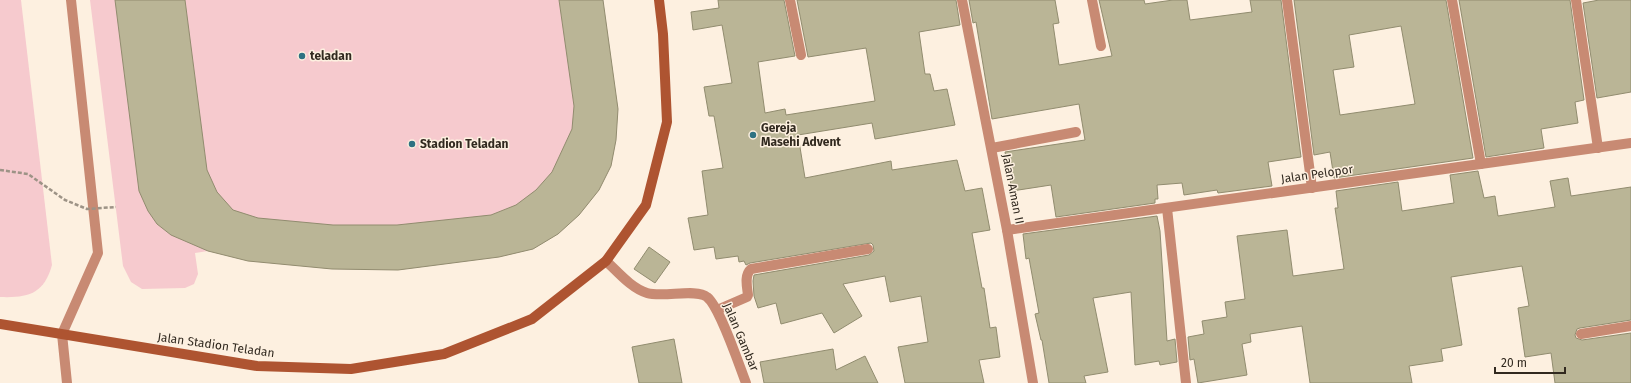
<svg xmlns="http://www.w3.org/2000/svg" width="1631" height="383" font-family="'Fira Sans',sans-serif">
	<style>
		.green { fill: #f6cace }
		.building { fill: #bab596; stroke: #918c6f; fill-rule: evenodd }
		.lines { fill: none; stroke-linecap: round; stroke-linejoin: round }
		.lane { stroke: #c88a73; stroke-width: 10 }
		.street { stroke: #c88a73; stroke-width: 10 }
		.secondary { stroke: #ae5431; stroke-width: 10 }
		.path-bridge { stroke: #9d9386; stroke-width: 2.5; stroke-dasharray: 4 2; stroke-linecap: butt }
		.poi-dot { fill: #2e7282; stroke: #fdf0e0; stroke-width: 1.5 }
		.labels { text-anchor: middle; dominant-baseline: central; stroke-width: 3; stroke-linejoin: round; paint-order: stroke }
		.poi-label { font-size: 12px; font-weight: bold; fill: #31291f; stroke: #fdf0e0; text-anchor: start }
		.street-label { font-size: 12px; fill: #31291f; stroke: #fdf0e0 }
	</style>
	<rect width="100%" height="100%" fill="#fdf0e0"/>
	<!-- green -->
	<g class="green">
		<path d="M0 0H21L52 265C44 294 28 298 0 297Z"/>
		<path d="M90 0H603L618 109 616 140 611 166 599 190 579 215 558 234 533 249 499 257 398 270 332 269 248 261 208 251 195 253 198 274 194 284 185 288 142 289 131 282 123 266Z"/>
	</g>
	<!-- building -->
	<g class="building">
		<path d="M115 0H185L207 170 217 192 233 210 258 218 333 225H397L491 215 516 205 536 190 552 172 572 129 574 106 559 0H603L618 109 616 140 611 166 599 190 579 215 558 234 533 249 499 257 398 270 332 269 248 261 208 251 171 235 157 224 148 211 139 191Z"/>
		<path d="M718 0H784L795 56 758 62 765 113 785 109 786 115 875 101 866 48 808 57 797 0H956L960 25 919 32 925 74H930L934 91 947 89 955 125 875 139 872 123 798 135 805 178 891 161 892 170 957 160 965 191 982 188 990 230 972 233 982 288H984L990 328 996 327 1000 357 979 360 984 383H905L898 347 928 342 921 296 890 302 885 276 843 284 862 316 834 333 822 313 781 324 776 303 758 308 754 296 753 281 754 275 869 255 874 251 873 245 871 243 750 263 746 265 744 261 739 262 738 256 716 259 714 247 694 250 688 218 708 215 702 171 723 168 714 116H709L704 87 732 83 722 25 693 30 691 12 719 8Z"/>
		<path d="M969 0H1055L1059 23 1053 24 1059 65 1112 56 1099 0H1144L1145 4 1173 0H1187L1190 20 1252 12 1250 0H1281L1301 157 1268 162 1272 186 1218 193 1217 190 1184 195 1182 183 1157 185 1158 199H1155V203L1056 217 1051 185 1012 191 1005 152 1085 140 1079 104 992 119 976 22 973 23Z"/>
		<path d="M1294 0H1446L1473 158 1334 178 1330 152 1314 155ZM1401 26 1415 104 1340 115 1333 70 1354 67 1349 35Z"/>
		<path d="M1459 0H1570L1584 100 1575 102 1578 123 1541 129 1544 148 1486 157Z"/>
		<path d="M1599 0H1631V92L1597 98 1583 3Z"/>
		<path d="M1478 171 1484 198 1495 196 1498 216 1555 207 1550 181 1568 178 1571 196 1631 187V320L1580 328 1577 329 1575 335 1576 338 1582 340 1631 333V383H1555L1551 353 1525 357 1518 308 1529 306 1522 266 1451 277 1462 345 1441 349 1443 361 1409 366 1412 383H1310L1302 326 1250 334 1251 342 1242 344 1247 375 1198 383 1194 359 1190 360 1188 337 1204 334 1202 321 1227 317 1225 302 1245 299 1237 236 1287 230 1293 276 1344 269 1335 208H1338L1336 191 1398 182 1402 211 1454 203 1450 175Z"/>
		<path d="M1157 216 1160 231 1167 341 1175 339 1177 362 1160 365 1159 361 1135 365 1131 292 1093 298 1108 372 1084 376 1086 383H1049L1042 340H1041L1035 314 1039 313 1029 258 1026 259 1023 234Z"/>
		<path d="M649 247 670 262 655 283 634 269Z"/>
		<path d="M674 339 682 383H639L632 347Z"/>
		<path d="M833 349 836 370 865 356 878 383H764L760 362Z"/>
	</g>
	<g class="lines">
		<!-- lane -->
		<g class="lane">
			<path d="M992 148 1076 132"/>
			<path d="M62 334 98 253 71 0"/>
		</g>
		<!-- street -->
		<g class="street">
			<path d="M790 0 801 55"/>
			<path d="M962 0 1007 230 1033 383"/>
			<path d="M1092 0 1101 46"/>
			<path d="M1287 0 1312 188"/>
			<path d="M1452 0 1481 164"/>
			<path d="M1576 0 1598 148"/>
			<path d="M1167 208 1186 383"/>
			<path d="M1007 230 1631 143"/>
			<path d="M606 261C618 272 631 288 647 293 663 298 696 288 707 297 720 307 739 365 746 383"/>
			<path d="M717 310 747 297 748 295C747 287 744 275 751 269L868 249"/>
			<path d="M62 334 67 383"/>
			<path d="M1581 334 1631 326"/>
		</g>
		<!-- secondary -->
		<path class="secondary" d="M0 324 257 366 351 369 444 354 532 319 606 261 646 205 667 122 663 34 659 0"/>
		<!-- path-bridge -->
		<path class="path-bridge" d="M0 170 28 174 65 200 87 209 116 207"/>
	</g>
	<!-- markers -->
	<g class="poi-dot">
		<circle cx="302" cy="56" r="4"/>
		<circle cx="753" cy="135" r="4"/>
		<circle cx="412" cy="144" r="4"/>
	</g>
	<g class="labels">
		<!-- poi labels -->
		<g class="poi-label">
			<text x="310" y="56">teladan</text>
			<text x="761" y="128">Gereja<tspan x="761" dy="14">Masehi Advent</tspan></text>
			<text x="420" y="144">Stadion Teladan</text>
		</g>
		<!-- street labels -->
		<g class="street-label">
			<text transform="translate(1317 174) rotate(-8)">Jalan Pelopor</text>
			<text transform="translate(1013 189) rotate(79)">Jalan Aman II</text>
			<text transform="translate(741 337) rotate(67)">Jalan Gambar</text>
			<text transform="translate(216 345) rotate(8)">Jalan Stadion Teladan</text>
		</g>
	</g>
	<!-- scale -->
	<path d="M1495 367v6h70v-6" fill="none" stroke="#31291f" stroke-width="2"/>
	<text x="1501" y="367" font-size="12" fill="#31291f" stroke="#fdf0e0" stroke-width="3" paint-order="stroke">20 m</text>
</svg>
